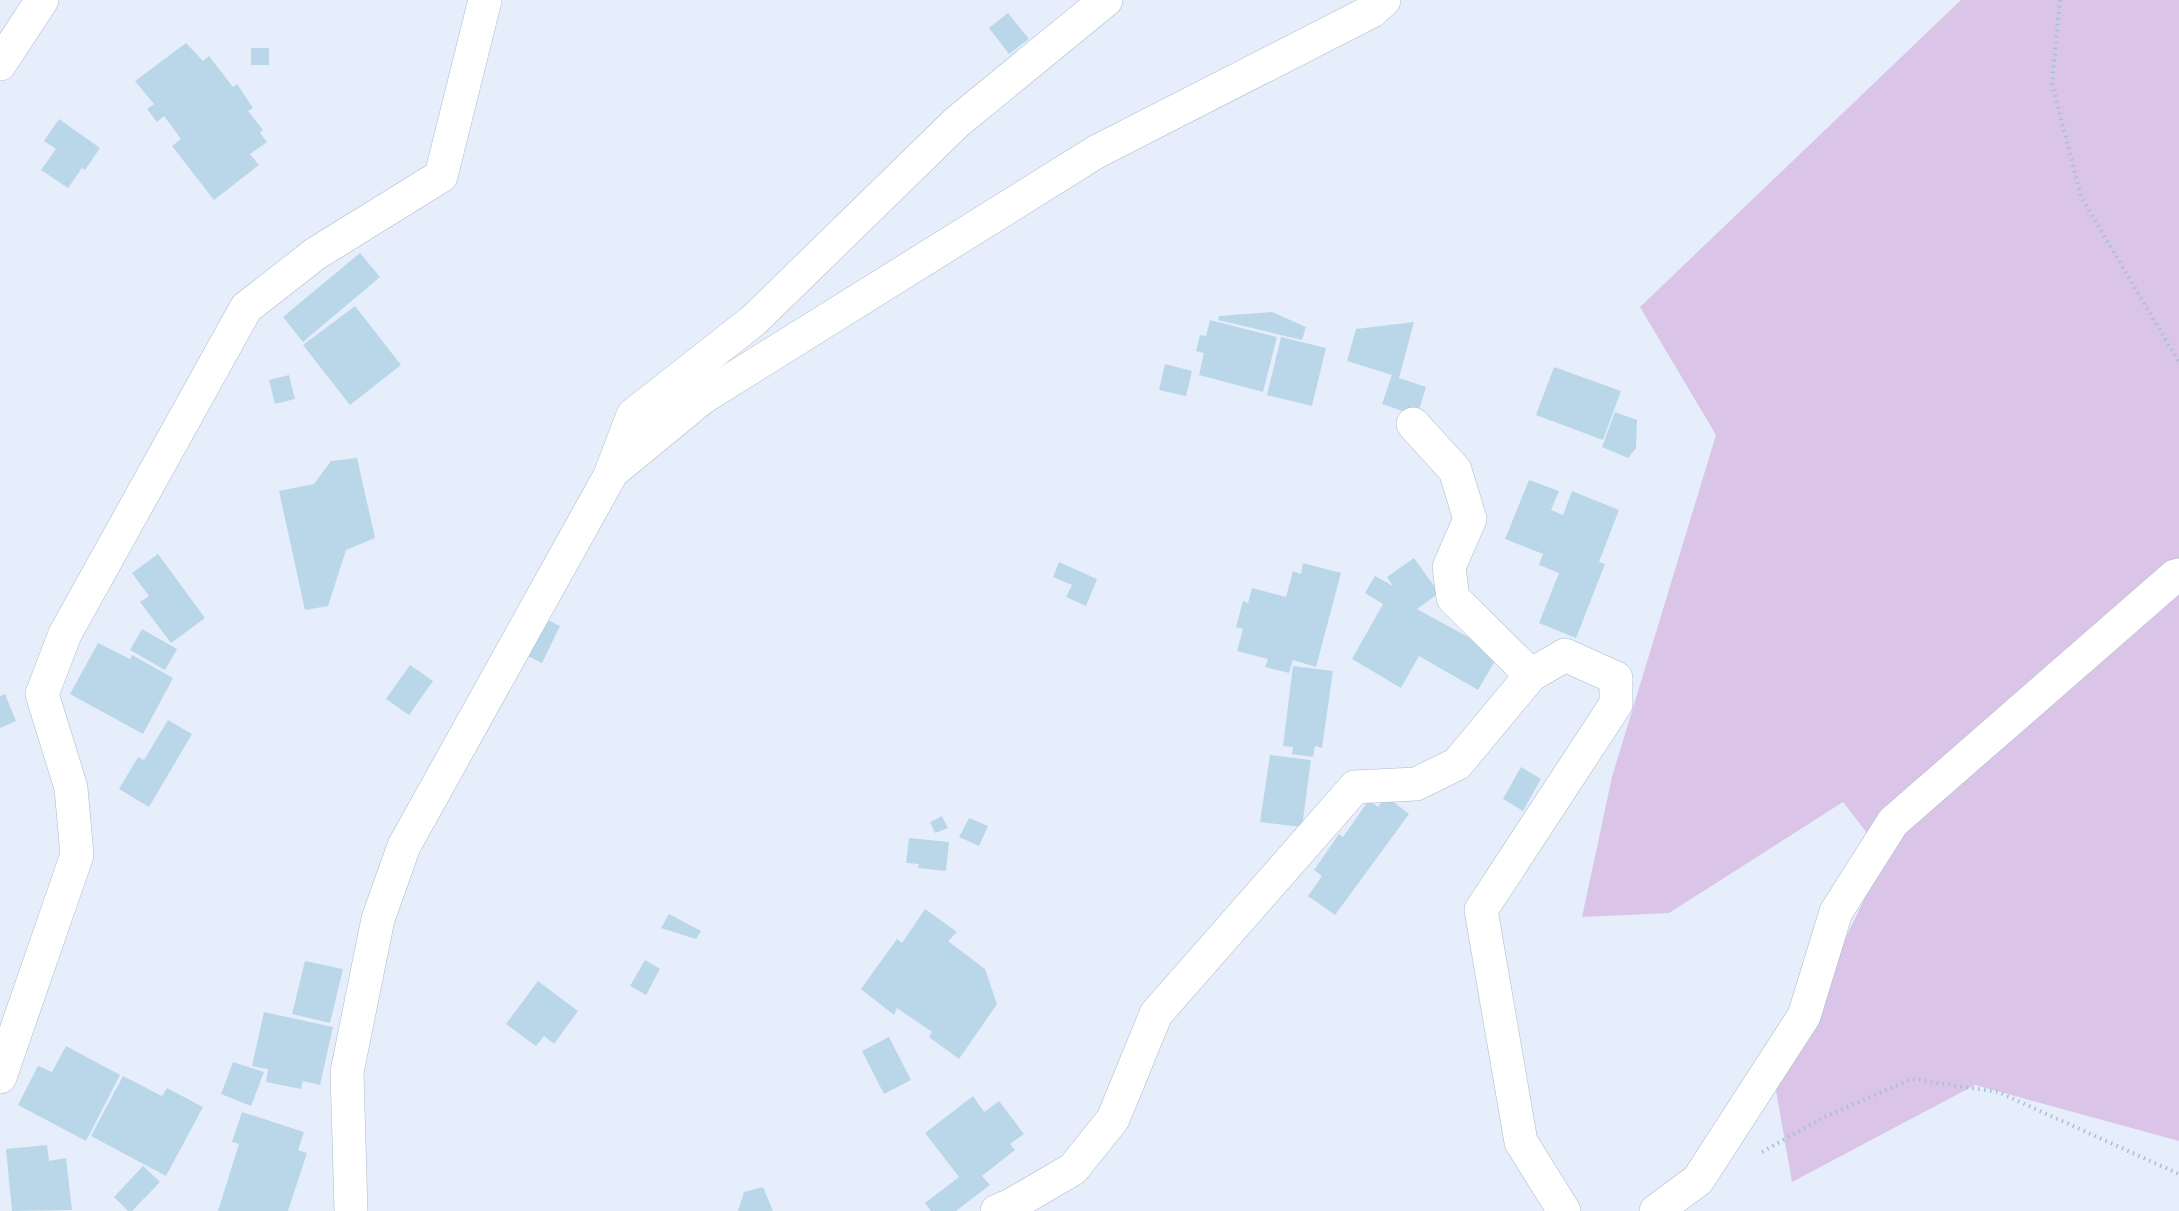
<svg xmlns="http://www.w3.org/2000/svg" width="2179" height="1211" font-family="'Exo 2',sans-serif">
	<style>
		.green { fill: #dac5e8 }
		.building { fill: #bad7ea }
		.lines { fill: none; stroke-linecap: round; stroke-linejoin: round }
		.minor-casing { stroke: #aabbc9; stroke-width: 34 }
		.path { stroke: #a2c1d4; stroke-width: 4; stroke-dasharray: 1.5 4.5; stroke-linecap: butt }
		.minor { stroke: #fff; stroke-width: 33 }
	</style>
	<rect width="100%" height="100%" fill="#e6eefb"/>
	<!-- green -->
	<path class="green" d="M1961 0H2179V1141L1975 1085 1792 1182 1775 1085 1885 856 1843 802 1669 913 1582 917 1612 777 1716 435 1640 307Z"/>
	<!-- building -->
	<g class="building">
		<path d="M1008 13 1029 39 1009 54 989 28Z"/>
		<path d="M186 43 203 61 209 56 233 87 237 84 253 108 248 111 263 130 260 133 267 142 250 154 259 165 214 200 172 146 181 139 164 116 157 122 147 109 154 104 135 81Z"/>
		<rect x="251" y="48" width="18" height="17"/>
		<path d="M59 119 100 148 85 170 82 168 68 188 41 170 56 149 44 141Z"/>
		<path d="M360 253 380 277 303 342 283 317Z"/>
		<path d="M355 306 401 365 350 405 303 345Z"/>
		<path d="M1272 312 1306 327 1302 340 1218 320 1219 316Z"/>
		<path d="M1210 320 1277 337 1263 392 1199 375 1204 353 1196 351 1200 335 1206 336Z"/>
		<path d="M1414 322 1399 378 1426 387 1417 416 1382 404 1392 375 1347 361 1356 329Z"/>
		<path d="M1281 337 1326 348 1312 406 1267 395Z"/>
		<path d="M1165 364 1192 371 1186 396 1159 390Z"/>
		<path d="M1554 367 1621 391 1603 440 1536 415Z"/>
		<path d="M289 375 295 399 275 404 269 380Z"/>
		<path d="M1615 412 1637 420 1636 448 1628 458 1602 447Z"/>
		<path d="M357 458 375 538 346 550 328 606 305 610 279 491 314 484 331 461Z"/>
		<path d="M1529 480 1559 491 1551 510 1563 515 1572 491 1619 510 1599 562 1605 564 1576 638 1539 623 1559 573 1539 565 1543 554 1505 539Z"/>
		<path d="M158 554 205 618 171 643 140 602 149 596 132 573Z"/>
		<path d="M1414 558 1439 593 1417 609 1499 654 1478 690 1419 656 1401 688 1352 659 1383 604 1365 593 1375 576 1393 586 1387 577Z"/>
		<path d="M1059 562 1097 579 1086 606 1066 597 1072 585 1053 577Z"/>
		<path d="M1303 563 1341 573 1316 667 1293 660 1289 673 1265 667 1268 659 1237 651 1243 629 1236 627 1243 601 1248 603 1252 588 1286 597 1293 571 1301 574Z"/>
		<path d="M544 618 560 626 542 663 526 655Z"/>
		<path d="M142 629 177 649 165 670 130 650Z"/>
		<path d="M98 643 130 659 132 655 173 678 143 734 70 694Z"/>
		<path d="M410 665 433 681 409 715 386 699Z"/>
		<path d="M1293 666 1333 671 1322 748 1315 746 1313 757 1292 754 1293 747 1283 746Z"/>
		<path d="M5 694 16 721 0 728V696Z"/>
		<path d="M168 720 192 734 149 807 119 789 138 757 144 760Z"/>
		<path d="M1270 755 1311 760 1302 827 1260 822Z"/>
		<path d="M1521 767 1541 779 1523 811 1503 799Z"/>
		<path d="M1386 796 1409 814 1335 915 1308 896 1322 876 1314 870 1339 834 1343 837 1369 800 1378 807Z"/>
		<path d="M942 816 948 828 935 833 930 822Z"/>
		<path d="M969 818 988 826 979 846 959 837Z"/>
		<path d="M909 838 949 842 946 871 918 868 919 864 906 863Z"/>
		<path d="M925 909 957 932 948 941 985 969 997 1004 959 1059 929 1037 932 1032 897 1008 894 1015 861 989 897 939 902 943Z"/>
		<path d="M669 914 701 931 696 939 661 928Z"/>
		<path d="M645 960 660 969 646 995 630 986Z"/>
		<path d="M305 961 343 969 330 1023 292 1014Z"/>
		<path d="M538 981 578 1011 554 1044 544 1036 536 1046 506 1024Z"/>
		<path d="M264 1012 333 1027 320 1085 303 1081 301 1089 266 1082 268 1069 252 1066Z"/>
		<path d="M889 1037 911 1080 884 1094 862 1051Z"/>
		<path d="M66 1046 120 1075 86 1141 18 1105 38 1066 52 1072Z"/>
		<path d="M233 1062 264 1072 251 1106 221 1094Z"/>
		<path d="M123 1076 162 1096 167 1088 203 1107 166 1176 91 1136Z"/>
		<path d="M973 1096 984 1112 999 1101 1024 1134 1010 1144 1015 1150 982 1176 990 1185 956 1211H931L925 1203 959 1177 925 1133Z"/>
		<path d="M242 1112 304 1132 298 1150 307 1153 288 1211H218L239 1144 232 1142Z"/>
		<path d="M47 1145 49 1161 66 1158 72 1210 12 1211 6 1149Z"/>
		<path d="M143 1166 160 1182 132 1211H128L114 1197Z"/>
		<path d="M763 1187 773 1211H738L744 1192Z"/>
	</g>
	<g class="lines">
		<!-- minor casing -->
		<g class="minor-casing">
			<g id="minor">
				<path d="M0 64 42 0"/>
				<path d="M1413 424 1455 470 1470 519 1449 567 1453 598 1531 675"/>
				<path d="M612 470 633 415 754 320 957 122 1106 0"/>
				<path d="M0 1077 77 855 71 788 42 694 65 634 246 308 315 254 441 176 485 0"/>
				<path d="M351 1211 347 1072 378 919 404 846 612 472 702 398 1096 152 1372 11 1384 0"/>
				<path d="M997 1211 1013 1204 1073 1169 1113 1119 1156 1014 1355 787 1416 784 1457 764 1531 675 1565 655 1616 678V704L1481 910 1521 1142 1564 1211"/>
				<path d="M1656 1211 1698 1180 1804 1016 1836 912 1893 822 2175 576 2179 575"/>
			</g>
		</g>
		<!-- path -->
		<g class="path">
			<path d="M2060 0 2052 83 2081 197 2179 362"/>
			<path d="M1762 1152 1824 1117 1912 1079 1998 1092 2179 1174"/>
		</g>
		<!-- minor -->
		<use href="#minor" class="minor"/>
	</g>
</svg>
